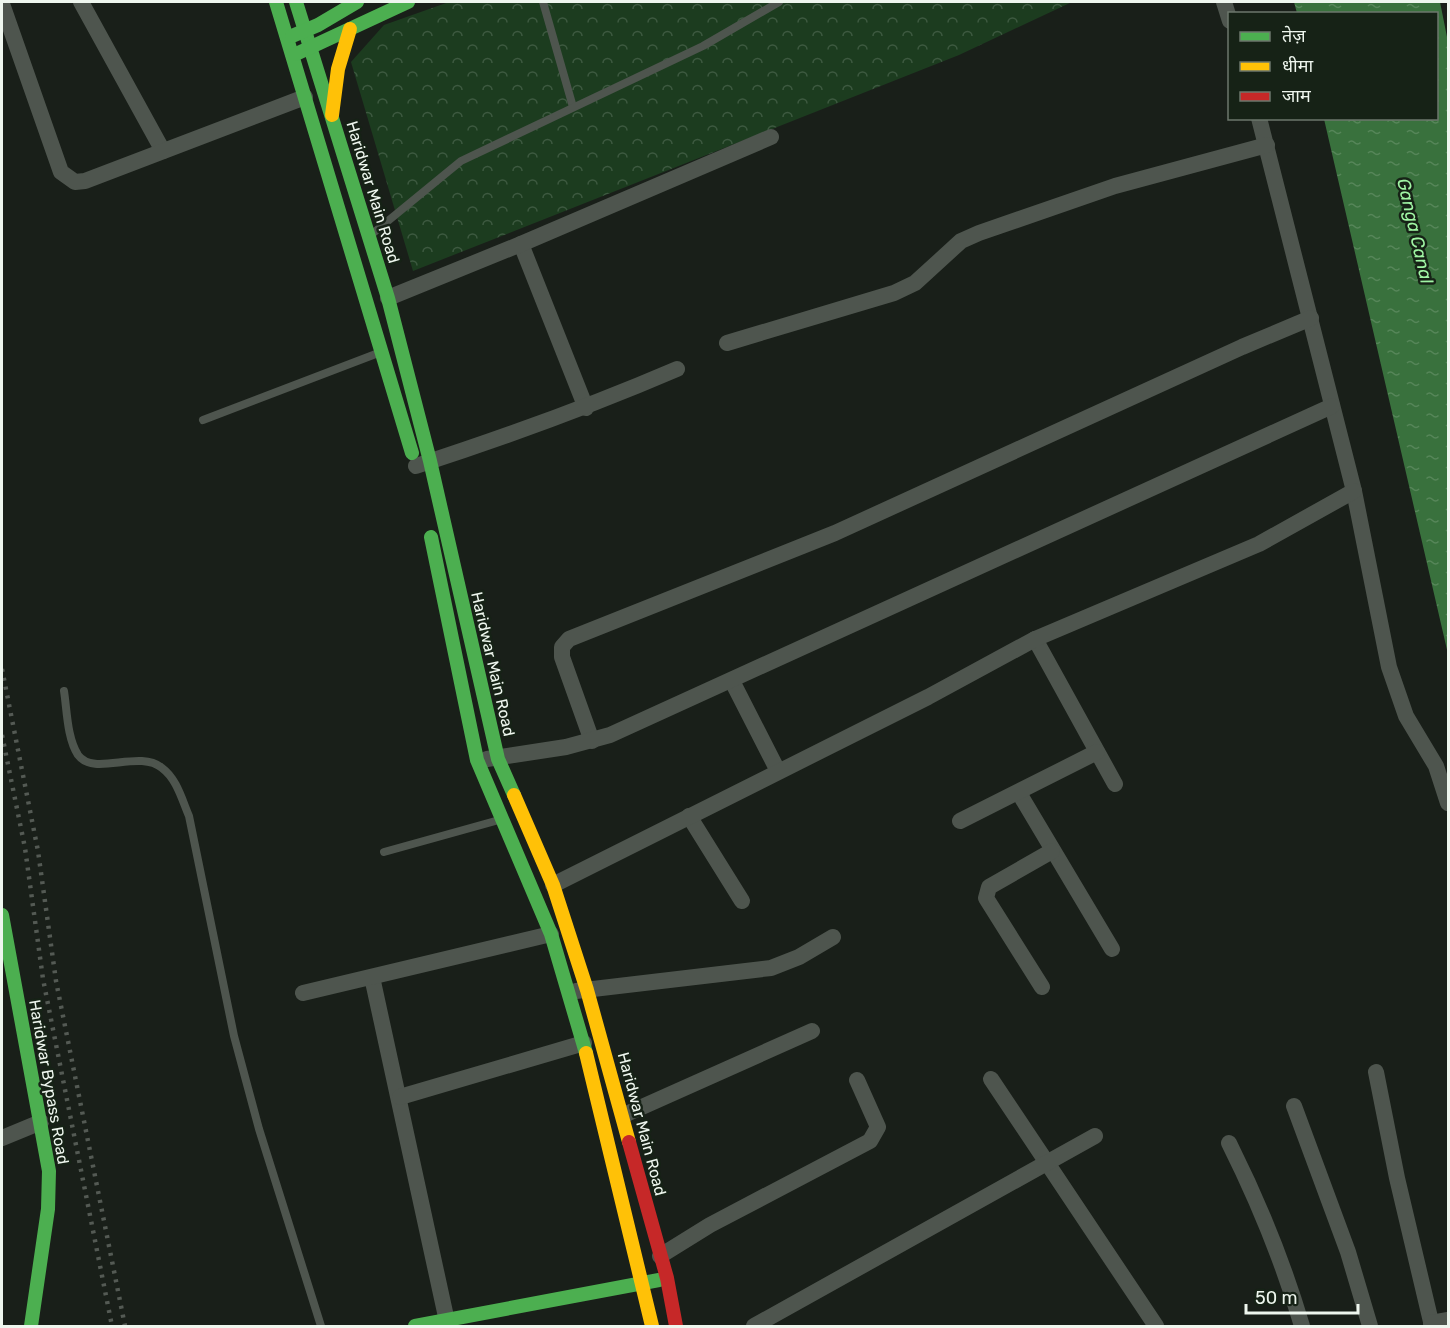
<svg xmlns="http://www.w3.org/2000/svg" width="1450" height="1328" font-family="Rubik,'Noto Sans Devanagari',sans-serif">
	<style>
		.park { fill: url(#park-crowns) }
		.water { fill: url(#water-ripples) }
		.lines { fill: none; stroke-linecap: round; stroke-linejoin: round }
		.lane { stroke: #4e554e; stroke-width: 8 }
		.street { stroke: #4e554e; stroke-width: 16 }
		.fast { stroke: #4caf50; stroke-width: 14 }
		.slow { stroke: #ffc107; stroke-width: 14 }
		.jam { stroke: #c62828; stroke-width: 14 }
		.rail { stroke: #545a54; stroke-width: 4.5; stroke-dasharray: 3 6; stroke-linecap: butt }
		.labels { text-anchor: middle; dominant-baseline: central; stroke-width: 5; stroke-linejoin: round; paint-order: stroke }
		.street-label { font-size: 16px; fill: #eef6ee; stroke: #162216 }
		.water-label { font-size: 18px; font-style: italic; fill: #a0f5a4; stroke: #162216 }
	</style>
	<defs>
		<pattern id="park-crowns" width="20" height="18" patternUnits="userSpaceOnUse" patternTransform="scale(1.5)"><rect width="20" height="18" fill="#1c3c1f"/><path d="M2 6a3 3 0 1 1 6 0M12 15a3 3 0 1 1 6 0" fill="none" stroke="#3d5940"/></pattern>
		<pattern id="water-ripples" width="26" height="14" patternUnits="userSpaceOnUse" patternTransform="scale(1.5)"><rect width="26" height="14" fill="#39713d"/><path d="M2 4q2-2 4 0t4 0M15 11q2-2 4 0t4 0" fill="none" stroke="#568659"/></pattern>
	</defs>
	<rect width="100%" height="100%" fill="#191f19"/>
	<!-- park -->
	<path class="park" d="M449 2H1072L959 55 413 271 351 62 384 25Z"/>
	<!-- water -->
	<path class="water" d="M1294 2H1440L1448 42V654L1324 119 1436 118V14L1297 13Z"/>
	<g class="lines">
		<!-- lane -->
		<g class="lane">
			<path d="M543 2 573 107"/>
			<path d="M372 234 461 161 703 46 779 2"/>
			<path d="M203 420 381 352"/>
			<path d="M64 691C67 710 67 738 78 755 94 777 139 749 162 768 177 779 182 800 189 816L234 1036 259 1129 321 1326"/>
			<path d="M384 852 499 820"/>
		</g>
		<!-- street -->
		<g class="street">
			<path d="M81 2 163 151"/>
			<path d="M1224 2 1230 21"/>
			<path d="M2 4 61 172 75 182 85 181 305 97"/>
			<path d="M1259 118 1354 491 1389 667 1406 716 1436 766 1448 803"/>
			<path d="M521 244 586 408"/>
			<path d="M388 298 521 244 771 137"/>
			<path d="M727 343 894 293 915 283 961 241 979 233 1115 186 1267 145"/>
			<path d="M416 466C505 437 591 406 677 369"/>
			<path d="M1035 639 1115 784"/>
			<path d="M732 681 778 771"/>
			<path d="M592 741 562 657V647L569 639 835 533 1242 347 1311 318"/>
			<path d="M487 759 566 747 610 735 1332 406"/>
			<path d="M1019 793 1112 949"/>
			<path d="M689 816 742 901"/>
			<path d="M960 821 1097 752"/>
			<path d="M553 885 928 697 1035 639 1259 544 1354 491"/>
			<path d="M372 977 448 1326"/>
			<path d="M1042 987 986 898 989 887 1052 851"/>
			<path d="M576 991 771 968 799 957 833 937"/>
			<path d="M303 993 551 934"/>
			<path d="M1376 1072 1397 1178 1432 1326"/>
			<path d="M991 1079 1156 1326"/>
			<path d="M400 1097 584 1043"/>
			<path d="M1294 1106 1348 1252 1370 1326"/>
			<path d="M624 1115 812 1031"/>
			<path d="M2 1138 41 1122"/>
			<path d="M1229 1143C1259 1203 1283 1262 1302 1326"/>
			<path d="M660 1256 710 1225 870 1141 878 1127 857 1080"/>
			<path d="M1431 1323 1448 1320"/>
			<path d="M754 1326 1095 1136"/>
		</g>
		<!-- fast -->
		<g class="fast">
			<path d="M276 2 412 453"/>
			<path d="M296 2 388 298 430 461 498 759 514 795"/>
			<path d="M292 36 318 25 357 2"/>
			<path d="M296 54 408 2"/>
			<path d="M431 537 477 760 551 934 586 1053"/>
			<path d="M2 915 49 1171 48 1209 31 1326"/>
			<path d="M415 1326 659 1280"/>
		</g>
		<!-- slow -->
		<g class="slow">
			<path d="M332 115 338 69 350 29"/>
			<path d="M514 795 553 885 587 990 629 1142"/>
			<path d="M586 1053 652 1326"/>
		</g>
		<!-- jam -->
		<path class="jam" d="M629 1142 667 1278 676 1326"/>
		<!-- rail -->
		<g class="rail">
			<path d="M2 669 38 851 56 981 125 1326"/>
			<path d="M2 735 25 848 43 979 112 1326"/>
		</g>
	</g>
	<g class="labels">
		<!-- street labels -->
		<g class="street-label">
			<text transform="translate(373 192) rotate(73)">Haridwar Main Road</text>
			<text transform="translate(493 664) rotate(77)">Haridwar Main Road</text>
			<text transform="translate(49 1082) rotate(80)">Haridwar Bypass Road</text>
			<text transform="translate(642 1124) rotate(75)">Haridwar Main Road</text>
		</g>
		<!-- water labels -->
		<g class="water-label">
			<text transform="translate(1415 231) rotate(77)">Ganga Canal</text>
		</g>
	</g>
	<!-- border -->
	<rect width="1450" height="1328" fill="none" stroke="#eef6ee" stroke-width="6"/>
	<!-- legend -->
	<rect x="1228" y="12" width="210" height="108" fill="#162216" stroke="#6c776c" stroke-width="1.5"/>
	<rect x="1240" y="32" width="30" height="9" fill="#4caf50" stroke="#6c776c" stroke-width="1.5"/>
	<text x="1282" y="42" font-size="18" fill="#eef6ee">तेज़</text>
	<rect x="1240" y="62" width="30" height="9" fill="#ffc107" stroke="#6c776c" stroke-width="1.5"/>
	<text x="1282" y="72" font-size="18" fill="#eef6ee">धीमा</text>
	<rect x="1240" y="92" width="30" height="9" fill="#c62828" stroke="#6c776c" stroke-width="1.5"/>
	<text x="1282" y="102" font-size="18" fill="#eef6ee">जाम</text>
	<!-- scale -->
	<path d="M1246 1304v9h112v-9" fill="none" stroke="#eef6ee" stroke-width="3"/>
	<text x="1255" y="1304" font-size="18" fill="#eef6ee" stroke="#162216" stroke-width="4.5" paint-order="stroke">50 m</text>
</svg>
